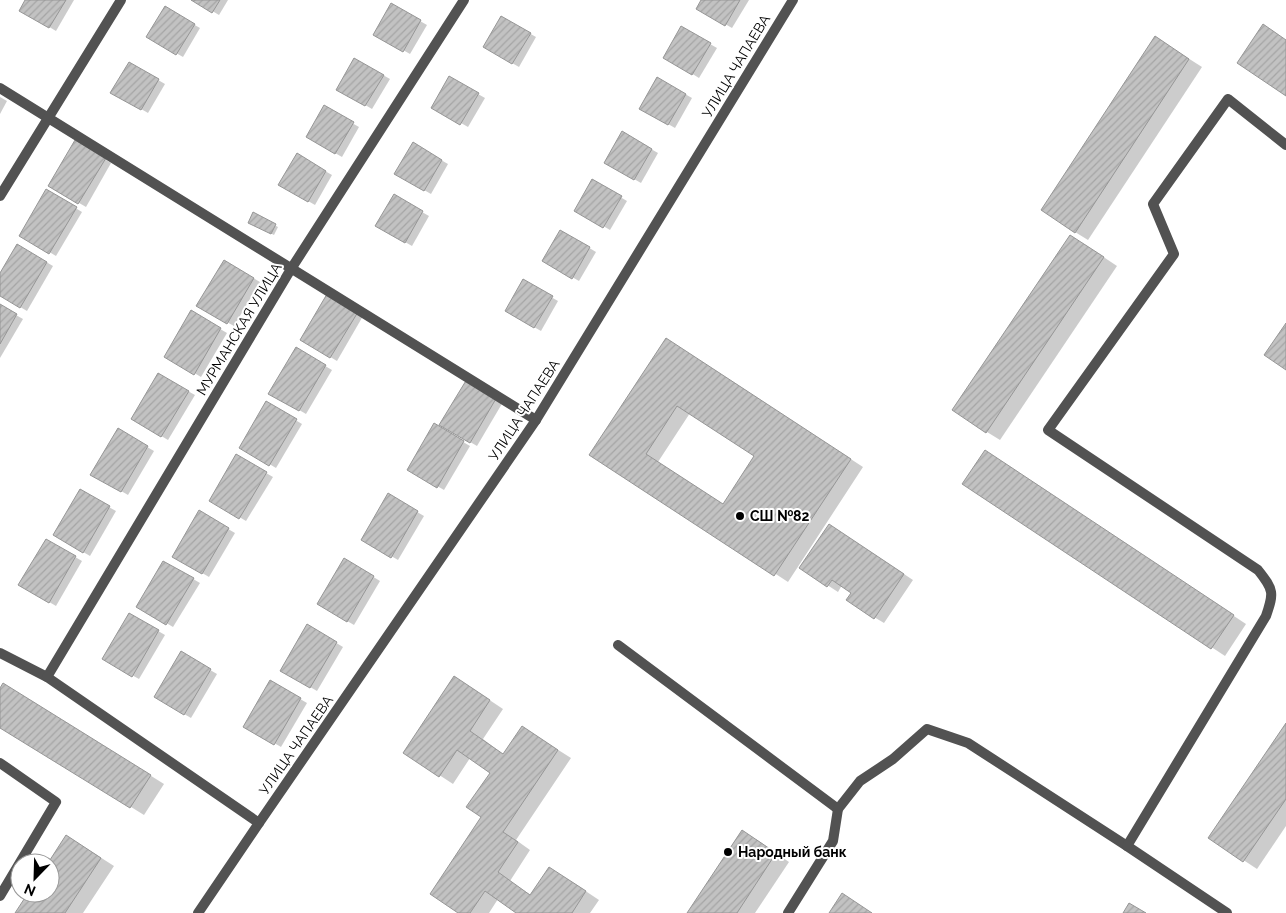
<svg xmlns="http://www.w3.org/2000/svg" width="1286" height="913" font-family="Raleway,sans-serif">
	<style>
		.shadow { fill: #0003; fill-rule: evenodd }
		.building { fill: url(#building-hatch); stroke: #969696; fill-rule: evenodd }
		.lines { fill: none; stroke-linecap: round; stroke-linejoin: round }
		.lane { stroke: #525252; stroke-width: 10 }
		.street { stroke: #525252; stroke-width: 10 }
		.poi-dot { fill: #000; stroke: #fff; stroke-width: 2 }
		.labels { text-anchor: middle; dominant-baseline: central; stroke-width: 4; stroke-linejoin: round; paint-order: stroke }
		.street-label { font-size: 14px; fill: #000; stroke: #fff }
		.poi-label { font-size: 14px; font-weight: bold; fill: #000; stroke: #fff; text-anchor: start }
	</style>
	<defs>
		<pattern id="building-hatch" width="6" height="6" patternUnits="userSpaceOnUse" patternTransform="scale(1.25)"><rect width="6" height="6" fill="#c2c2c2"/><path d="M-1 1l2-2M0 6l6-6M5 7l2-2" fill="none" stroke="#a5a5a5"/></pattern>
	</defs>
	<rect width="100%" height="100%" fill="#fff"/>
	<!-- shadow -->
	<g class="shadow">
		<path d="M27 0H74L56 31 21 10Z"/>
		<path d="M194 0H228L219 15Z"/>
		<path d="M702 0H749L732 28 697 8Z"/>
		<path d="M392 5 427 25 410 54 375 34Z"/>
		<path d="M165 8 200 28 183 57 148 37Z"/>
		<path d="M501 17 536 37 519 67 484 47Z"/>
		<path d="M682 28 717 48 699 78 665 57Z"/>
		<path d="M1169 46 1202 67 1088 240 1075 232Z"/>
		<path d="M355 59 390 79 372 109 338 89Z"/>
		<path d="M129 63 165 84 148 113 112 92Z"/>
		<path d="M450 78 485 98 468 127 433 107Z"/>
		<path d="M657 78 692 98 675 128 640 108Z"/>
		<path d="M0 97 7 101 0 114Z"/>
		<path d="M324 107 359 127 342 157 307 137Z"/>
		<path d="M623 133 658 153 641 183 606 163Z"/>
		<path d="M76 142 111 163 86 207 50 186Z"/>
		<path d="M413 144 448 164 431 194 396 174Z"/>
		<path d="M297 155 332 175 315 205 280 185Z"/>
		<path d="M593 181 627 201 610 230 576 210Z"/>
		<path d="M47 191 82 212 56 256 21 235Z"/>
		<path d="M394 196 429 216 412 246 377 226Z"/>
		<path d="M253 214 278 227 274 235 249 222Z"/>
		<path d="M561 231 596 252 579 281 544 261Z"/>
		<path d="M1084 244 1117 266 1000 440 987 432Z"/>
		<path d="M17 245 53 266 27 311 0 295V275Z"/>
		<path d="M224 261 260 282 234 326 198 306Z"/>
		<path d="M523 281 558 301 541 331 506 311Z"/>
		<path d="M328 296 363 316 337 361 302 340Z"/>
		<path d="M0 306 23 319 0 358Z"/>
		<path d="M191 312 227 333 201 377 166 356Z"/>
		<path d="M679 347 863 467 788 582 591 454ZM690 413 756 456 724 505 658 462Z"/>
		<path d="M296 349 332 370 306 414 270 393Z"/>
		<path d="M159 375 195 395 168 440 133 419Z"/>
		<path d="M467 381 503 402 477 446 441 425Z"/>
		<path d="M267 403 302 424 276 468 241 447Z"/>
		<path d="M434 425 470 446 444 490 408 469Z"/>
		<path d="M118 430 154 451 128 495 92 474Z"/>
		<path d="M986 452 1246 624 1225 656 964 484Z"/>
		<path d="M237 456 273 477 246 521 211 500Z"/>
		<path d="M80 491 116 511 90 556 54 535Z"/>
		<path d="M388 495 424 516 398 560 362 539Z"/>
		<path d="M199 512 235 533 209 577 173 556Z"/>
		<path d="M839 531 913 580 884 623 874 617 853 592 842 585 838 592 801 568Z"/>
		<path d="M46 540 82 561 56 606 20 585Z"/>
		<path d="M344 559 380 581 354 625 318 604Z"/>
		<path d="M164 562 200 583 173 627 138 606Z"/>
		<path d="M129 614 165 635 139 679 103 659Z"/>
		<path d="M308 626 343 647 317 691 281 670Z"/>
		<path d="M181 653 217 674 191 718 155 697Z"/>
		<path d="M271 682 307 703 281 747 245 726Z"/>
		<path d="M467 685 503 709 483 739 504 755 522 727 571 758 516 840 530 850 510 881 532 896 563 876 599 900 590 913H518L498 899 489 913H461L492 773 470 758 453 784 404 752Z"/>
		<path d="M0 690 17 692 164 784 144 815 0 726Z"/>
		<path d="M1286 725V826L1257 869 1210 838Z"/>
		<path d="M67 836 114 866 83 913H16L29 893H50L49 863Z"/>
		<path d="M756 839 789 862 755 913H689Z"/>
	</g>
	<!-- building -->
	<g class="building">
		<path d="M25 0H66L49 28 19 11Z"/>
		<path d="M191 0H220L212 13Z"/>
		<path d="M701 0H740L725 26 696 9Z"/>
		<path d="M391 3 421 20 403 52 373 35Z"/>
		<path d="M165 6 195 24 176 55 146 37Z"/>
		<path d="M501 16 531 33 512 64 483 47Z"/>
		<path d="M1263 24 1286 40V96L1237 63Z"/>
		<path d="M681 26 711 43 692 75 663 58Z"/>
		<path d="M1155 36 1189 59 1075 233 1041 210Z"/>
		<path d="M354 58 384 75 365 106 336 90Z"/>
		<path d="M129 62 159 79 141 110 110 93Z"/>
		<path d="M449 76 479 93 460 125 431 108Z"/>
		<path d="M657 77 686 94 668 125 639 109Z"/>
		<path d="M324 105 354 122 335 154 306 137Z"/>
		<path d="M622 131 652 149 634 180 604 163Z"/>
		<path d="M75 140 106 158 78 204 48 186Z"/>
		<path d="M413 142 442 160 424 191 394 174Z"/>
		<path d="M297 153 326 171 308 202 278 185Z"/>
		<path d="M592 179 622 196 603 228 574 211Z"/>
		<path d="M46 189 77 207 49 254 19 236Z"/>
		<path d="M394 194 423 211 405 243 375 226Z"/>
		<path d="M253 212 276 224 271 234 248 223Z"/>
		<path d="M560 230 590 247 572 279 542 261Z"/>
		<path d="M1070 235 1104 257 986 433 952 410Z"/>
		<path d="M17 244 47 262 20 308 0 296V273Z"/>
		<path d="M224 260 254 278 227 324 196 306Z"/>
		<path d="M523 279 553 296 534 328 505 311Z"/>
		<path d="M327 294 358 312 330 358 300 340Z"/>
		<path d="M0 304 17 314 0 344Z"/>
		<path d="M191 310 221 328 194 375 164 357Z"/>
		<path d="M1286 323V370L1264 355Z"/>
		<path d="M666 338 851 459 774 576 589 455ZM677 406 754 456 723 504 646 454Z"/>
		<path d="M296 347 326 365 299 411 268 394Z"/>
		<path d="M158 373 189 391 161 437 131 419Z"/>
		<path d="M467 379 497 397 470 443 439 425Z"/>
		<path d="M266 401 297 419 269 466 239 448Z"/>
		<path d="M434 423 464 441 437 488 407 470Z"/>
		<path d="M118 428 148 446 121 492 90 475Z"/>
		<path d="M985 450 1234 615 1211 649 962 484Z"/>
		<path d="M236 454 267 472 239 519 209 501Z"/>
		<path d="M80 489 110 506 83 553 53 535Z"/>
		<path d="M388 493 418 511 391 558 361 540Z"/>
		<path d="M199 510 229 528 202 574 172 557Z"/>
		<path d="M829 524 904 574 874 619 846 600 851 593 832 580 827 587 799 568Z"/>
		<path d="M46 539 76 556 49 603 18 585Z"/>
		<path d="M344 558 374 576 347 622 317 604Z"/>
		<path d="M163 561 194 578 166 625 136 607Z"/>
		<path d="M129 613 159 630 132 677 102 659Z"/>
		<path d="M307 624 337 642 310 688 280 671Z"/>
		<path d="M181 651 211 669 184 715 154 697Z"/>
		<path d="M454 676 490 700 470 731 503 754 522 726 558 750 503 832 518 842 498 872 530 895 549 867 586 891 572 913H516L485 891 470 913H458L430 894 481 817 466 807 490 773 457 750 439 777 403 753Z"/>
		<path d="M270 680 301 698 274 745 243 727Z"/>
		<path d="M3 683 151 775 130 808 0 728V688Z"/>
		<path d="M1286 723V799L1243 862 1208 838Z"/>
		<path d="M742 830 776 853 737 913H687Z"/>
		<path d="M66 835 101 858 65 913H15L28 893H50V863H48Z"/>
		<path d="M842 893 872 913H829Z"/>
		<path d="M1129 903 1146 913H1123Z"/>
	</g>
	<g class="lines">
		<!-- lane -->
		<g class="lane">
			<path d="M618 645 838 809"/>
			<path d="M0 653 47 677 259 823 198 913"/>
			<path d="M0 763 56 802 0 896"/>
			<path d="M788 913 833 841 838 809 860 781 893 759 927 729 968 743 1127 846"/>
			<path d="M1227 913 1127 846 1266 616C1274 593 1274 590 1258 570L1048 430 1174 254 1153 204 1228 99 1286 145"/>
		</g>
		<!-- street -->
		<g class="street">
			<path d="M0 88 536 420"/>
			<path d="M0 196 121 0"/>
			<path d="M47 677 291 269 464 0"/>
			<path d="M259 823 536 420 793 0"/>
		</g>
	</g>
	<!-- markers -->
	<g class="poi-dot">
		<circle cx="740" cy="516" r="5"/>
		<circle cx="728" cy="852" r="5"/>
	</g>
	<g class="labels">
		<!-- street labels -->
		<g class="street-label">
			<text transform="translate(736 66) rotate(-59)">УЛИЦА ЧАПАЕВА</text>
			<text transform="translate(239 329) rotate(-59)">МУРМАНСКАЯ УЛИЦА</text>
			<text transform="translate(524 410) rotate(-57)">УЛИЦА ЧАПАЕВА</text>
			<text transform="translate(296 745) rotate(-55)">УЛИЦА ЧАПАЕВА</text>
		</g>
		<!-- poi labels -->
		<g class="poi-label">
			<text x="750" y="516">СШ №82</text>
			<text x="738" y="852">Народный банк</text>
		</g>
	</g>
	<!-- north arrow -->
	<g transform="translate(35 878) rotate(203)"><circle r="24" fill="#ffffff" stroke="#999999"/>
	<path d="M0-4L9 19L0 12L-9 19Z" fill="#000000"/>
	<text y="-8" font-size="14" font-weight="bold" text-anchor="middle" fill="#000000">N</text>
	</g>
</svg>
